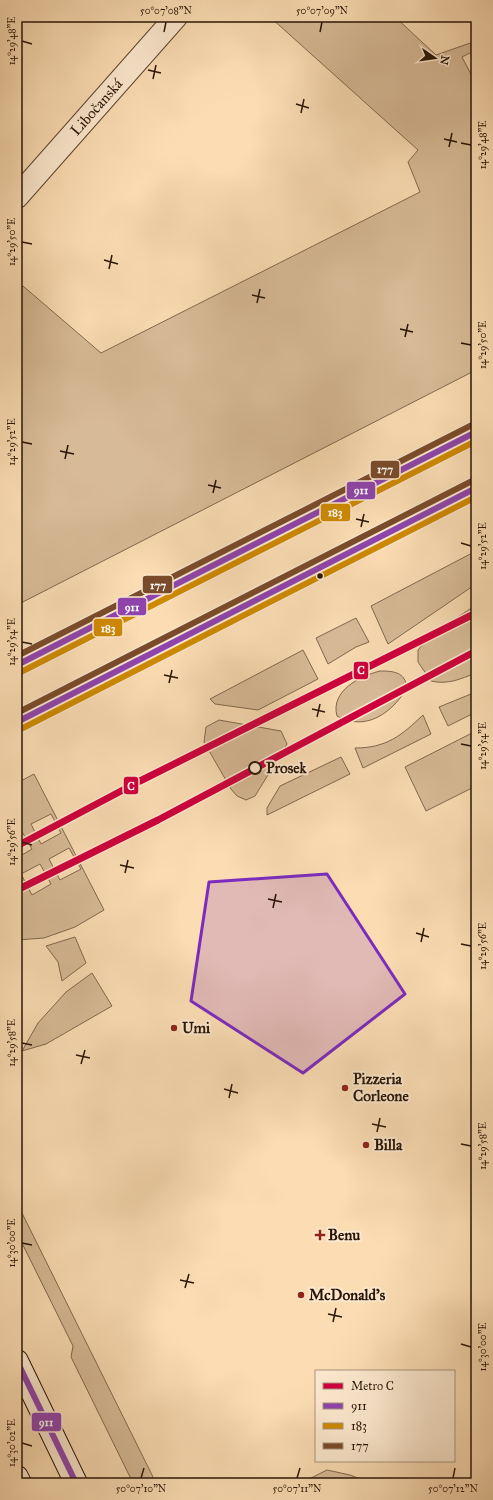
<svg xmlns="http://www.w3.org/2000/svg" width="493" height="1500" font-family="'IM FELL Great Primer',serif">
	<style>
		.green { fill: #d7ba96; stroke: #80684e; fill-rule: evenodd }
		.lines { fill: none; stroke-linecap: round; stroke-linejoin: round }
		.minor-casing { stroke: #5e4731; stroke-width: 24 }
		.secondary-casing { stroke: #291506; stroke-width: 24 }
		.minor { stroke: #fce8ce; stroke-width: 22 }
		.secondary { stroke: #fce8ce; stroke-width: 22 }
		.bus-1-casing { stroke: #fce8ce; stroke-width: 9 }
		.bus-2-casing { stroke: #fce8ce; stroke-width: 9 }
		.bus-3-casing { stroke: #fce8ce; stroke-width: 9 }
		.bus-1 { stroke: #8e44ad; stroke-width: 6 }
		.bus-2 { stroke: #ce8901; stroke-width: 6 }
		.bus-3 { stroke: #7a4b2a; stroke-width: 6 }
		.metro-1-casing { stroke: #fce8ce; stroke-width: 10 }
		.metro-1 { stroke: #cf003d; stroke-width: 7 }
		.marked { fill: #7b2cbf; fill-opacity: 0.2; stroke: #7b2cbf; stroke-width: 3; stroke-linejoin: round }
		.ticks { fill: none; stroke: #291506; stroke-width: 1.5 }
		.bus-dot { fill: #291506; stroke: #fce8ce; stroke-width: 1.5 }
		.stop-dot { fill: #fce8ce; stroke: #291506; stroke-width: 2 }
		.poi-dot { fill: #8f2418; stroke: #fce8ce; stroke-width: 1.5 }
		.labels { text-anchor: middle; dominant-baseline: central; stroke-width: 4; stroke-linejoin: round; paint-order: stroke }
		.street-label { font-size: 15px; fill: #291506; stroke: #fce8ce }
		.stop-label { font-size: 15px; font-weight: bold; fill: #291506; stroke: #fce8ce; text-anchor: start }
		.poi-label { font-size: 15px; font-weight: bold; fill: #291506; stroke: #fce8ce; text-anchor: start }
		.line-badge { stroke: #fce8ce; stroke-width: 1.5 }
		.badge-label { font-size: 11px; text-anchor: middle; font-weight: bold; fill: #fff }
		.neatline { fill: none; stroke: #291506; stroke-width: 1.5 }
		.ticks-label { font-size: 10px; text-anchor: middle; fill: #291506 }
	</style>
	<rect width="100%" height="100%" fill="#fbdcb3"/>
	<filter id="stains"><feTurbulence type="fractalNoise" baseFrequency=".005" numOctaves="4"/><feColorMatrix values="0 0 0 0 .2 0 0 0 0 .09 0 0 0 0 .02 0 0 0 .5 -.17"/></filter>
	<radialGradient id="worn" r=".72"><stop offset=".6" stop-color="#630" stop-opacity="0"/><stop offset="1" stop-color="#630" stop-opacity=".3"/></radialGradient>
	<!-- green -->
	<g class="green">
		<path d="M270 17H395L436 55 476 41V50L462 57 476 84V370L17 605V293L23 286 101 353 420 192 408 162 418 150Z"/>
		<path d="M476 551V584L388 644 371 606Z"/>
		<path d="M476 605V673C460 679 448 685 431 681L418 662V650L430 636Z"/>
		<path d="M356 618 369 642 356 647 328 664 316 638Z"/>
		<path d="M303 650 318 679 258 710 215 704 210 699Z"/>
		<path d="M380 671C394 671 405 672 407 688 392 713 366 732 337 716 330 691 360 676 380 671Z"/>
		<path d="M476 692V712L448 726 439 707Z"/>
		<path d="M423 715 431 734 363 768 355 748C386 748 401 736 423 715Z"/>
		<path d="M219 720 281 731 287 744 255 796 246 800 237 796 231 789 204 742 206 727Z"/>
		<path d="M476 731V786L426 811 405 767Z"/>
		<path d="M341 757 350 774 267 815V808L280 786Z"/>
		<path d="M34 774 104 910 75 927 44 938 17 940V902L22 899 17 889V858L32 849 21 830 17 832V783ZM51 814 61 833 41 844 31 824ZM69 848 81 869 60 880 49 859ZM40 864 51 884 32 895 21 874Z"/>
		<path d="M75 937 86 963 62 981 58 962 46 946Z"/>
		<path d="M92 973 112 1006 46 1044 22 1051 38 1023 66 992Z"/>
		<path d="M17 1203 156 1483H133L71 1357 73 1346 17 1233Z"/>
		<path d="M327 1470 350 1475 371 1483H301Z"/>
	</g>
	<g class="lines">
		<!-- minor casing -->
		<g class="minor-casing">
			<g id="minor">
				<path id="s1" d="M17 197 176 17"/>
			</g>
		</g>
		<!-- secondary casing -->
		<g class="secondary-casing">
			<g id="secondary">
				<path d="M17 665 476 432"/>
				<path d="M17 722 476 488"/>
				<path d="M17 1361 76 1483"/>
				<path d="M17 1477 20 1483"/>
			</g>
		</g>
		<!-- minor -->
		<use href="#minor" class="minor"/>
		<!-- secondary -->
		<use href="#secondary" class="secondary"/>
		<!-- bus-1 casing -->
		<g class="bus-1-casing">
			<g id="bus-1">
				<path d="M17 665 476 432"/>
				<path d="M17 722 476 488"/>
				<path d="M17 1361 76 1483"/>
			</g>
		</g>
		<!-- bus-2 casing -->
		<g class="bus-2-casing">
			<g id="bus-2">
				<path d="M21 672 476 441"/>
				<path d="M21 729 476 497"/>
			</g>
		</g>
		<!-- bus-3 casing -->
		<g class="bus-3-casing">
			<g id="bus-3">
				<path d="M17 656 472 425"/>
				<path d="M17 713 472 481"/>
			</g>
		</g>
		<!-- bus-1 -->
		<use href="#bus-1" class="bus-1"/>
		<!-- bus-2 -->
		<use href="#bus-2" class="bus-2"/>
		<!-- bus-3 -->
		<use href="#bus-3" class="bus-3"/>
		<!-- metro-1 casing -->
		<g class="metro-1-casing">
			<g id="metro-1">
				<path d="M17 846 140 781 476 613"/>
				<path d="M17 890 158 820 476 651"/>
			</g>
		</g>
		<!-- metro-1 -->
		<use href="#metro-1" class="metro-1"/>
	</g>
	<!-- marked area -->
	<path class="marked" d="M327 874 405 994 303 1073 191 1001 209 882Z"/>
	<!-- ticks -->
	<path class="ticks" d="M164 32 166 22M320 32 322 22M22 41 32 44M148 70 161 73M153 79 156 65M296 104 309 108M301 113 304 99M444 139 457 142M461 143 471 145M449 147 452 133M22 242 32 244M104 260 118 264M109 269 112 255M252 295 265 298M257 303 260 289M400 329 413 332M405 337 408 324M461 343 471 345M22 442 32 444M60 451 74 454M65 459 68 445M208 485 221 488M213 493 216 480M356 519 369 522M361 527 364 514M461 543 471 546M22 642 32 644M164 675 178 678M169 683 172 670M312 709 325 712M317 717 320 704M461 744 471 746M22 842 32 845M120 865 134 868M125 873 128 860M268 899 282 902M273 908 276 894M416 933 429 937M421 942 424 928M461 944 471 946M22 1043 32 1045M76 1055 90 1058M81 1064 85 1050M224 1089 238 1093M229 1098 232 1084M372 1124 386 1127M377 1132 380 1118M461 1144 471 1146M22 1243 32 1245M180 1280 194 1283M185 1288 189 1274M328 1314 342 1317M333 1322 336 1308M461 1344 471 1347M22 1443 32 1446M141 1478 144 1468M297 1478 300 1468M453 1478 455 1468"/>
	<!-- markers -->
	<circle class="bus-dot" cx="320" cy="576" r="3.5"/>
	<circle class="stop-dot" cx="255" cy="768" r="6"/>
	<g class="poi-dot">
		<circle cx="174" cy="1028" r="4"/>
		<circle cx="345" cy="1088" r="4"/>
		<circle cx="366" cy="1145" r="4"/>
		<path d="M318 1229h4v4h4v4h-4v4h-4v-4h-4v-4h4z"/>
		<circle cx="301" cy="1295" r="4"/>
	</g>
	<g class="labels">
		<!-- street labels -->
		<g class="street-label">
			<text stroke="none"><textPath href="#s1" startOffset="120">Libočanská</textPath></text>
		</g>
		<!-- stop labels -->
		<g class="stop-label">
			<text x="266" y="768">Prosek</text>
		</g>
		<!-- poi labels -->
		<g class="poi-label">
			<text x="182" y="1028">Umi</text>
			<text x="353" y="1079">Pizzeria<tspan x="353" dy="17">Corleone</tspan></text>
			<text x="374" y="1145">Billa</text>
			<text x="328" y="1235">Benu</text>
			<text x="309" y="1295">McDonald's</text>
		</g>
	</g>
	<g class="line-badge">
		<rect x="370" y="460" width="30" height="19" rx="4" fill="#7a4b2a"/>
		<rect x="346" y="481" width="30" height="19" rx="4" fill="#8e44ad"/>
		<rect x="320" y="503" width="31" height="19" rx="4" fill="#ce8901"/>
		<rect x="142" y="575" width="31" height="19" rx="4" fill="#7a4b2a"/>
		<rect x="117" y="597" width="30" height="19" rx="4" fill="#8e44ad"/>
		<rect x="93" y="618" width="30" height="19" rx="4" fill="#ce8901"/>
		<rect x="353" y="661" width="16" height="19" rx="4" fill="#cf003d"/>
		<rect x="123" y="776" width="16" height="19" rx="4" fill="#cf003d"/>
		<rect x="31" y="1412" width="31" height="20" rx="4" fill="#8e44ad"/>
	</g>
	<g class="badge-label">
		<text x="385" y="473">177</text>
		<text x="361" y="494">911</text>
		<text x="335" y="516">183</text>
		<text x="158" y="589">177</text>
		<text x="132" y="611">911</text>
		<text x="108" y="632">183</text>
		<text x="361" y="674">C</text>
		<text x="131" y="790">C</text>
		<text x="46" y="1426">911</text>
	</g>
	<!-- margin -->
	<rect width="493" height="1500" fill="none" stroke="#fbdcb3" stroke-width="44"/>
	<!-- legend -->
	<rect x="315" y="1370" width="140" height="92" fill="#fce8ce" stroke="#a8947e"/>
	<rect x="323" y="1383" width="20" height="6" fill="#cf003d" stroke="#a8947e"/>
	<text x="351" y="1390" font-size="12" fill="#291506">Metro C</text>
	<rect x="323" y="1403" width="20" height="6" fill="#8e44ad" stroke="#a8947e"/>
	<text x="351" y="1410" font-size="12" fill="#291506">911</text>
	<rect x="323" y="1423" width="20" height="6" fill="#ce8901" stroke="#a8947e"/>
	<text x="351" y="1430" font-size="12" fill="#291506">183</text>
	<rect x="323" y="1443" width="20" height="6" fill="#7a4b2a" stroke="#a8947e"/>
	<text x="351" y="1450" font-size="12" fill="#291506">177</text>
	<!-- north arrow -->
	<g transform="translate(435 58) rotate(103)" stroke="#fce8ce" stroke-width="3" paint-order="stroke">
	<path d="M0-3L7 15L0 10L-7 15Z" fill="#291506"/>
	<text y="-6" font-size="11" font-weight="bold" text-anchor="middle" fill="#291506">N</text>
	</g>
	<rect x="22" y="22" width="449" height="1456" class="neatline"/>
	<g class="ticks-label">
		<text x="166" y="14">50°07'08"N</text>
		<text x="322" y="14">50°07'09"N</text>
		<text transform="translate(11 41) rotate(-90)" y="4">14°29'48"E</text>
		<text transform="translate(482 145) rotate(-90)" y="4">14°29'48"E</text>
		<text transform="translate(11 242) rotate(-90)" y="4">14°29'50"E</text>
		<text transform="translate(482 345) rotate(-90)" y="4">14°29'50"E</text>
		<text transform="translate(11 442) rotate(-90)" y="4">14°29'52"E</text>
		<text transform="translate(482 546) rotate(-90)" y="4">14°29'52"E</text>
		<text transform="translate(11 642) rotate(-90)" y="4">14°29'54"E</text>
		<text transform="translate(482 746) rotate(-90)" y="4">14°29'54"E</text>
		<text transform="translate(11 842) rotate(-90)" y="4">14°29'56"E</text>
		<text transform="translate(482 946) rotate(-90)" y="4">14°29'56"E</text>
		<text transform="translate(11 1043) rotate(-90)" y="4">14°29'58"E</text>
		<text transform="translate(482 1146) rotate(-90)" y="4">14°29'58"E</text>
		<text transform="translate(11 1243) rotate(-90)" y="4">14°30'00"E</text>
		<text transform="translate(482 1347) rotate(-90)" y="4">14°30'00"E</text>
		<text transform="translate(11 1443) rotate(-90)" y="4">14°30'02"E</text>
		<text x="141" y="1492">50°07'10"N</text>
		<text x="297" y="1492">50°07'11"N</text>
		<text x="453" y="1492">50°07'12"N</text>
	</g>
	<rect width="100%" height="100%" filter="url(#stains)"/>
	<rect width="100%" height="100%" fill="url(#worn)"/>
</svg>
